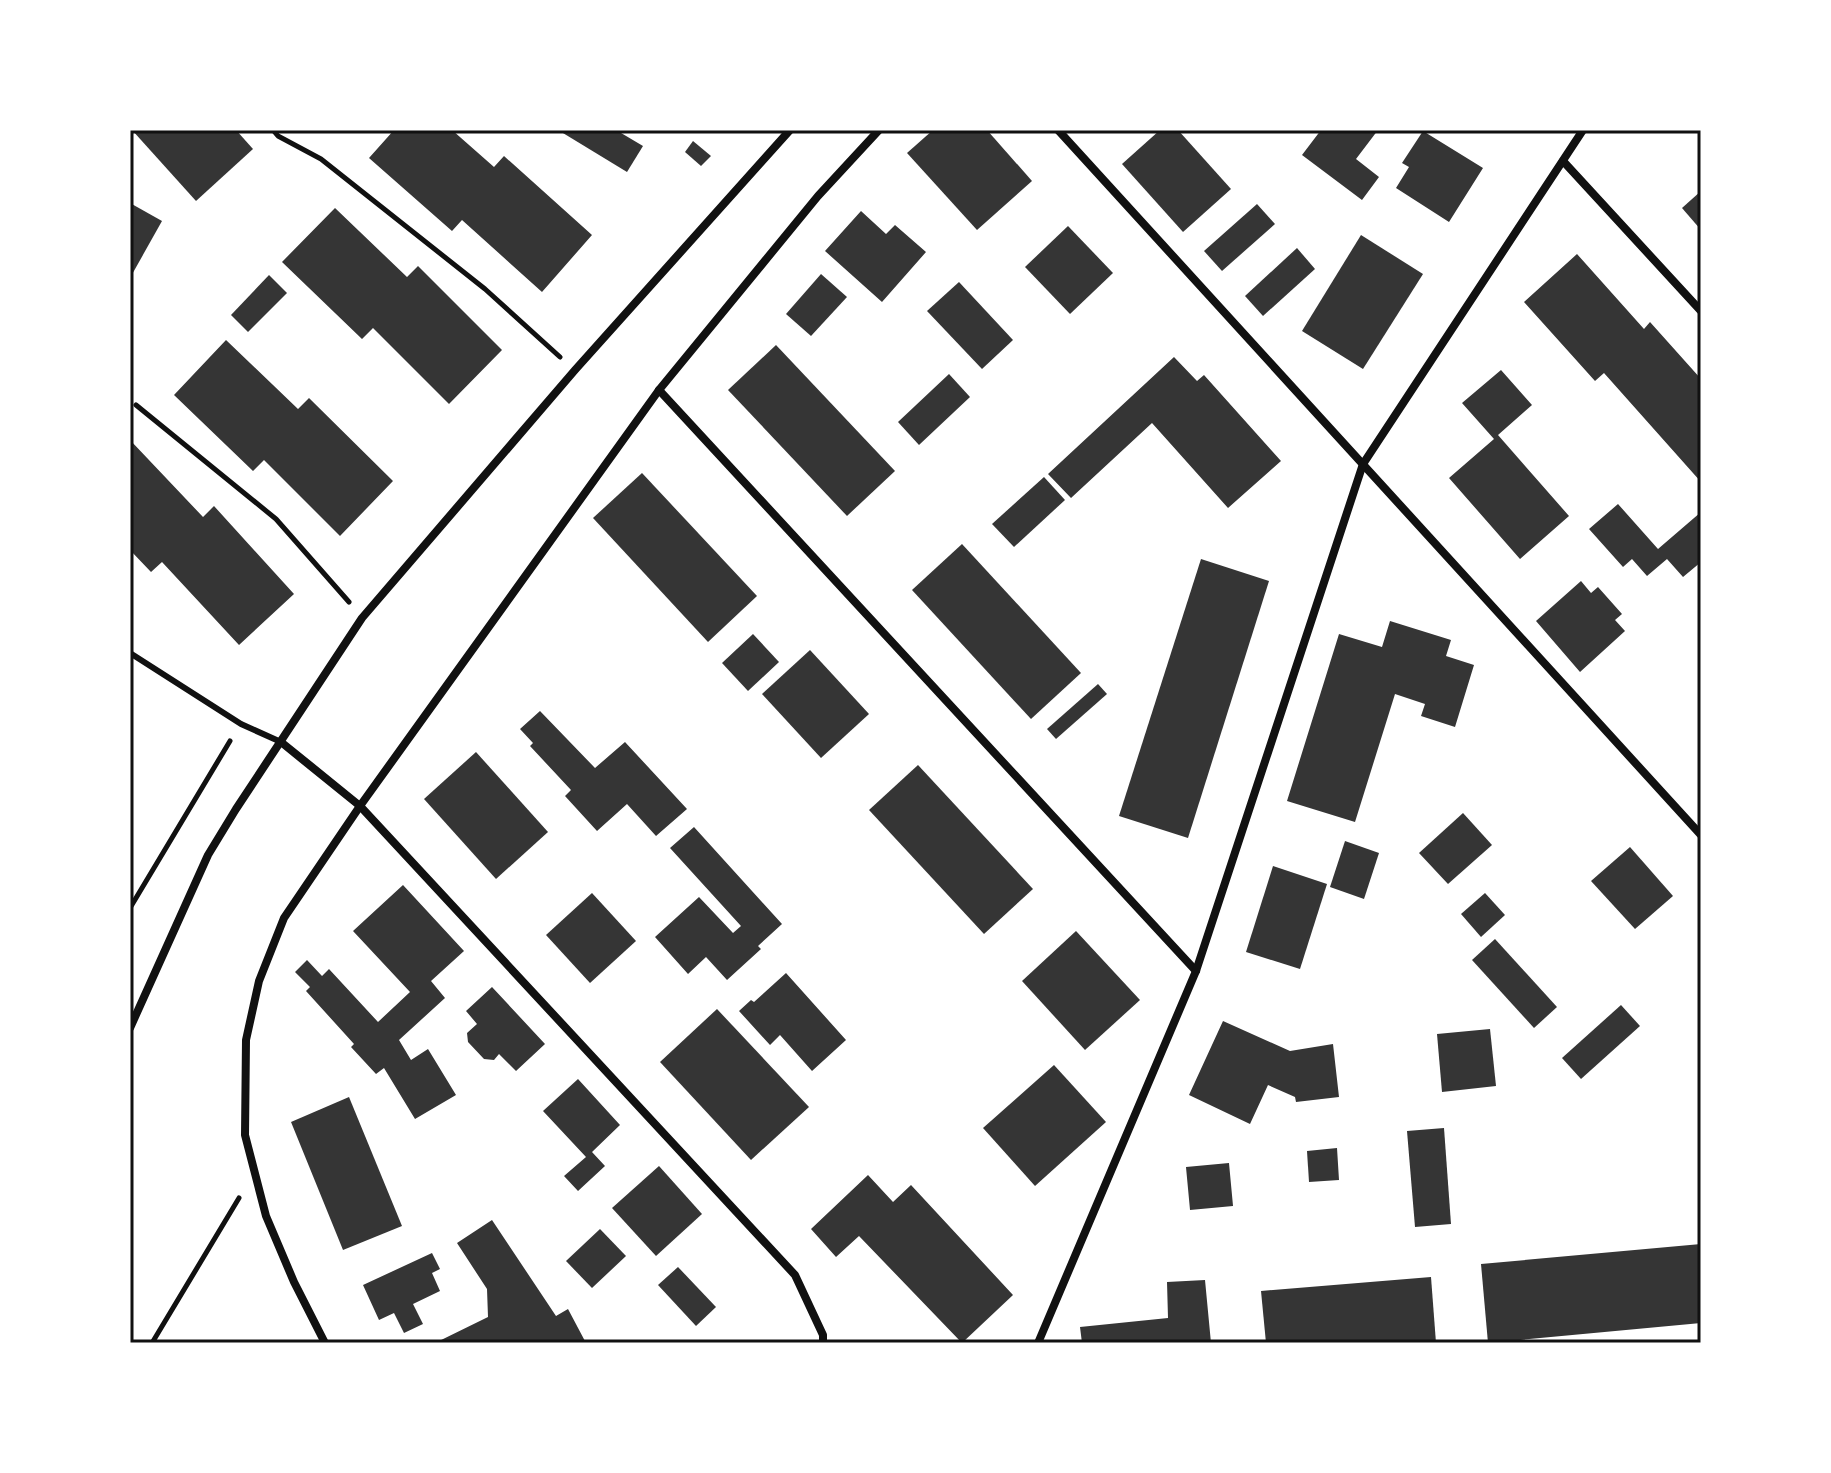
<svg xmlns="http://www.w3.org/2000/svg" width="1831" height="1473" font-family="Commissioner,sans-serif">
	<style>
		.building { fill: #353535 }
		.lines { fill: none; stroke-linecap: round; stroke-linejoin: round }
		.path { stroke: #111; stroke-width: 5 }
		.service { stroke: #111; stroke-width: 6 }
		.minor { stroke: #111; stroke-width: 8 }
		.neatline { fill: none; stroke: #111; stroke-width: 3 }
	</style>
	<rect width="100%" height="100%" fill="#fff"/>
	<!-- building -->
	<g class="building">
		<path d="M132 130H236L253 149 196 201Z"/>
		<path d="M394 130H452L494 167 504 156 592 235 542 292 462 220 452 231 369 158Z"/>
		<path d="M558 130H616L643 146 627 172Z"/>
		<path d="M933 130H987L1032 181 977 230 907 153Z"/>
		<path d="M1160 130H1178L1231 189 1183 232 1122 164Z"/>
		<path d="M1321 130H1378L1356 159 1379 177 1362 200 1302 155Z"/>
		<path d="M1423 131 1483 168 1449 222 1396 188 1409 167 1402 163Z"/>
		<path d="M693 141 711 156 701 166 685 152Z"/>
		<path d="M1701 191V230L1682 208Z"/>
		<path d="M130 203 162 221 130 278Z"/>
		<path d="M1257 204 1275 224 1222 271 1204 251Z"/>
		<path d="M335 208 407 277 418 266 502 350 449 404 373 328 362 339 282 262Z"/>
		<path d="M861 211 886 234 895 225 926 252 882 302 825 251Z"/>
		<path d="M1068 226 1113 273 1070 314 1025 267Z"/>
		<path d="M1361 235 1423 274 1363 369 1302 331Z"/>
		<path d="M1297 248 1315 269 1263 316 1245 296Z"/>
		<path d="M1577 254 1644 329 1650 322 1701 379V482L1604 373 1595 381 1524 302Z"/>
		<path d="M821 274 847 297 811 336 786 314Z"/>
		<path d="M269 275 287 293 248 332 231 315Z"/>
		<path d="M959 282 1013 340 982 369 927 311Z"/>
		<path d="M226 340 298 409 309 398 393 481 340 536 264 460 253 471 174 395Z"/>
		<path d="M776 345 895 471 847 516 728 390Z"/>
		<path d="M1174 357 1197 381 1204 375 1281 461 1228 508 1152 423 1071 498 1048 474Z"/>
		<path d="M1501 370 1532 405 1498 435 1569 516 1520 559 1449 478 1494 439 1462 403Z"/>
		<path d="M949 374 970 397 919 445 898 422Z"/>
		<path d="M130 440 203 517 214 506 294 594 239 645 162 562 151 572 130 550Z"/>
		<path d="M642 473 757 596 708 642 593 518Z"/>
		<path d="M1044 477 1065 500 1014 547 992 524Z"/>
		<path d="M1618 504 1658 549 1701 512V562L1683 577 1667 559 1647 576 1632 559 1623 567 1589 529Z"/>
		<path d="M962 544 1081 673 1031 719 912 590Z"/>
		<path d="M1201 559 1269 581 1188 838 1119 816Z"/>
		<path d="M1581 581 1591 593 1598 587 1622 614 1615 620 1625 631 1580 672 1536 621Z"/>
		<path d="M1390 621 1451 640 1446 656 1474 665 1455 727 1421 716 1425 704 1395 694 1355 822 1287 801 1339 634 1382 647Z"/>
		<path d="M753 634 779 662 748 691 722 663Z"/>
		<path d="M810 650 869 714 821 758 762 694Z"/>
		<path d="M1098 684 1107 694 1056 739 1047 729Z"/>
		<path d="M540 711 595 768 625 742 687 809 656 836 627 804 597 831 565 796 571 790 530 746 533 743 520 729Z"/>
		<path d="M476 752 548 832 496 879 424 799Z"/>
		<path d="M918 765 1033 889 984 934 869 810Z"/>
		<path d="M1463 813 1492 845 1448 884 1419 853Z"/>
		<path d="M694 827 782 924 758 946 761 949 727 980 706 957 688 974 655 937 699 897 733 933 741 926 670 848Z"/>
		<path d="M1345 841 1379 853 1364 899 1330 887Z"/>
		<path d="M1630 847 1673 896 1635 929 1591 881Z"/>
		<path d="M1273 866 1327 884 1300 969 1246 952Z"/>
		<path d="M403 885 464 951 431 981 445 998 399 1040 411 1060 428 1049 456 1095 415 1119 384 1068 376 1074 351 1047 354 1044 306 991 310 987 295 972 307 960 322 976 329 969 378 1022 410 992 353 931Z"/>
		<path d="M592 893 636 941 590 983 546 935Z"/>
		<path d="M1485 893 1505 915 1481 937 1461 914Z"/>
		<path d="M1076 931 1140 1000 1085 1050 1022 981Z"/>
		<path d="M1495 939 1557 1007 1534 1028 1472 960Z"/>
		<path d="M786 973 846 1040 812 1071 780 1035 770 1045 739 1011 751 1000 754 1002Z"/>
		<path d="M492 987 545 1044 516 1071 499 1054 494 1060 484 1059 468 1042 467 1033 477 1024 466 1011Z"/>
		<path d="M1621 1005 1640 1026 1581 1079 1562 1058Z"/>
		<path d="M717 1009 809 1107 751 1160 660 1062Z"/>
		<path d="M1223 1021 1290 1051 1333 1044 1339 1097 1296 1102 1295 1097 1268 1085 1250 1124 1189 1095Z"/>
		<path d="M1490 1029 1496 1086 1442 1092 1437 1034Z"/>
		<path d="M1054 1065 1106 1122 1035 1186 983 1128Z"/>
		<path d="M578 1079 620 1125 592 1152 605 1166 578 1191 564 1176 586 1157 543 1111Z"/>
		<path d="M349 1097 402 1226 343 1250 291 1122Z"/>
		<path d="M1444 1128 1451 1224 1415 1227 1407 1131Z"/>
		<path d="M1337 1148 1339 1180 1309 1182 1307 1151Z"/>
		<path d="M1229 1163 1233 1206 1190 1210 1186 1167Z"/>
		<path d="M659 1166 702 1214 656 1256 612 1208Z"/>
		<path d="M868 1175 893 1202 911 1185 1013 1295 962 1343 859 1236 836 1257 811 1229Z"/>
		<path d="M492 1220 556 1316 568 1309 586 1343H435L488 1317 487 1289 457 1243Z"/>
		<path d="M600 1229 626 1256 592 1288 566 1261Z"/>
		<path d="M1701 1244V1323L1488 1343 1481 1264Z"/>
		<path d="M432 1253 440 1269 432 1273 440 1291 413 1304 423 1324 404 1333 394 1313 379 1320 363 1285Z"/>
		<path d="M678 1267 716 1307 696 1326 658 1285Z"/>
		<path d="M1431 1277 1436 1343H1266L1261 1291Z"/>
		<path d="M1205 1280 1211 1343H1082L1080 1327 1168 1318 1167 1282Z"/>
	</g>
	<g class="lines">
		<!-- path -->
		<g class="path">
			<path d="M273 130 278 136 321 159 485 289 560 357"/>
			<path d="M136 405 276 519 349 602"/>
			<path d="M130 908 230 741"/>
			<path d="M152 1343 239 1198"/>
		</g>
		<!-- service -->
		<path class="service" d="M130 653 241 724 281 742"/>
		<!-- minor -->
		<g class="minor">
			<path d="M1058 130 1701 835"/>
			<path d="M1563 161 1701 311"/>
			<path d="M659 390 1196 971"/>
			<path d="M281 742 360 806 795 1275 823 1335V1343"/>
			<path d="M130 1028 208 855 236 809 362 618 575 370 790 130"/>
			<path d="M325 1343 294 1282 266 1216 245 1135 246 1040 259 981 284 918 360 806 659 390 818 196 879 130"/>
			<path d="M1038 1343 1196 971 1363 464 1583 130"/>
		</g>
	</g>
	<!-- border -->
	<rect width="1831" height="1473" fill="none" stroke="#ffffff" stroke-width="264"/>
	<rect x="132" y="132" width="1567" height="1209" class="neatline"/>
</svg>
